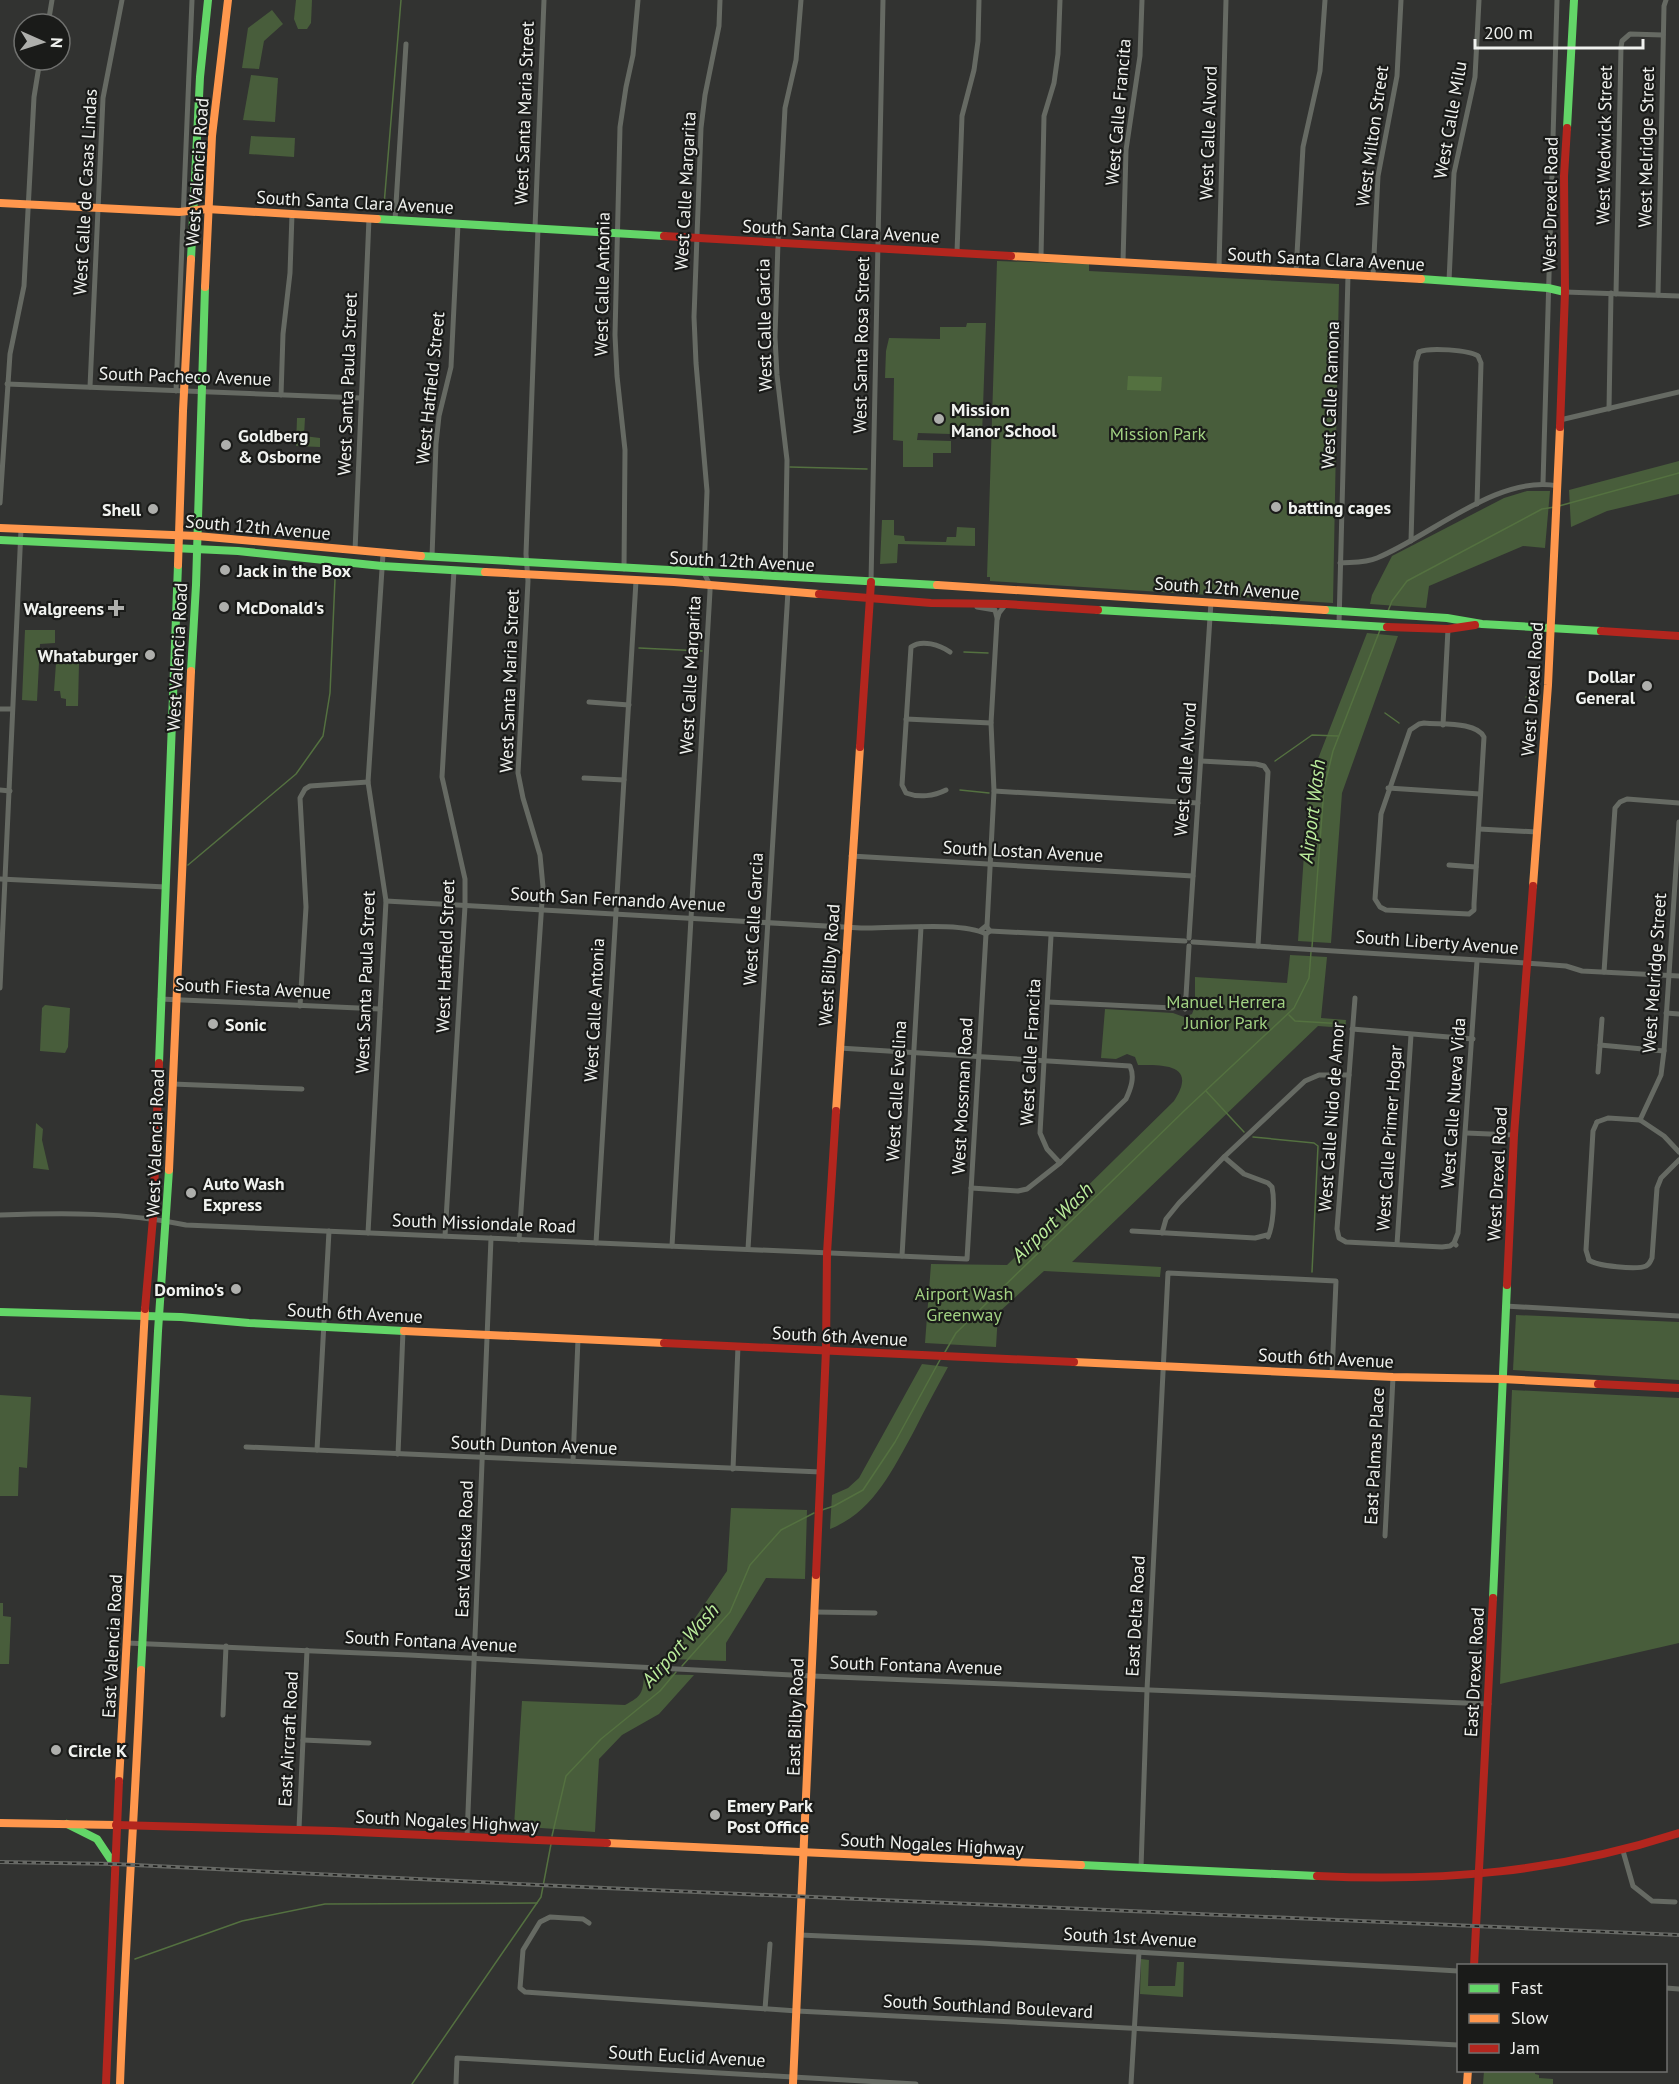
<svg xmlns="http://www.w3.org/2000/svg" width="1679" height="2084" font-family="'PT Sans',sans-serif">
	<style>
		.green { fill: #485d3b }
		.water { fill: #547140 }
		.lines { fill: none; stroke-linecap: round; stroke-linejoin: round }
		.stream { stroke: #547140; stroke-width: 1.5 }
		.street { stroke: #666a63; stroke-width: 5 }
		.fast { stroke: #63d668; stroke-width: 8 }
		.slow { stroke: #ff974d; stroke-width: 8 }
		.jam { stroke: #b3261e; stroke-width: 8 }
		.rail-casing { stroke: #676965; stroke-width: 4 }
		.rail { stroke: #1a1b19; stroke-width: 1.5; stroke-dasharray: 4.5; stroke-linecap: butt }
		.poi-dot { fill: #aeafac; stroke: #1a1b19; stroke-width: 2 }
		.labels { text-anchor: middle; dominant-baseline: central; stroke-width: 4.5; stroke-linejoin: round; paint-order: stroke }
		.street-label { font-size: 18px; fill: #f0f2ef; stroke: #1a1b19 }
		.poi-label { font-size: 18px; font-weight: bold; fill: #f0f2ef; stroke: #1a1b19; text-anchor: start }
		.park-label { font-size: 18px; fill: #a1d182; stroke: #1a1b19 }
		.water-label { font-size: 20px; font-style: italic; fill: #bbed9c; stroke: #1a1b19 }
	</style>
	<rect width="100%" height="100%" fill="#323331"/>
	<!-- green -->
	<g class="green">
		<path d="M296 0H312L311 23 307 29H298L294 19Z"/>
		<path d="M272 10 283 24 264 41 259 69 242 68 248 28Z"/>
		<path d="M251 75 278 78 275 122 243 120Z"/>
		<path d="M251 136 295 138 294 157 249 154Z"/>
		<path d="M997 261 1089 264V271L1339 284 1333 603 990 581V577H987Z"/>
		<path d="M967 323H986L982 435 918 433 917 440 951 441V453H933V467H903V441L893 440 894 378H885L886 351 889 338 940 339V327H966Z"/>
		<path d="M297 418H305L304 436 320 438V447L296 446Z"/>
		<path d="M1679 461V494L1607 511 1571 527 1569 490Z"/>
		<path d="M1527 491H1550L1545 548 1523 546 1429 586 1426 608 1370 604 1372 595 1392 556 1504 498Z"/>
		<path d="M882 520H894V535L904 536 905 541 946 542 947 537H956L957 527 975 528V546L898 544 897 563 880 564Z"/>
		<path d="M25 630H55V643L40 644 37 701 22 700Z"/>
		<path d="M1367 633 1398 636 1342 793 1331 943 1298 941 1309 782Z"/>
		<path d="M56 663H79L78 706H66V699L61 698 60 691H54Z"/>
		<path d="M1290 955 1327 957 1321 1018 1346 1020 1345 1028 1318 1026 1072 1262 1161 1267 1160 1277 1044 1271 998 1313 996 1347 925 1343 931 1264 1007 1265 1174 1101C1198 1064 1164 1065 1138 1065L1135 1057 1127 1054 1116 1059 1101 1058 1105 1009 1173 1013 1184 1017 1192 1014 1195 1006V977L1287 983Z"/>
		<path d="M45 1005 70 1008 68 1047 65 1053 40 1051 42 1008Z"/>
		<path d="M36 1123 43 1129 42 1140 49 1170 33 1168Z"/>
		<path d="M1516 1315 1679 1322V1380L1513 1370Z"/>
		<path d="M922 1364 948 1367C936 1389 924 1411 913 1433 892 1471 873 1512 830 1529L832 1495 848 1488 859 1478Z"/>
		<path d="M1512 1390 1679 1398V1643L1500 1684Z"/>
		<path d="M0 1395 31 1397 27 1468 19 1467 18 1496H0Z"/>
		<path d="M731 1508 807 1510 805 1579 766 1578 726 1643V1661L671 1659 689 1627 727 1571Z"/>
		<path d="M0 1603H3V1616L11 1617 9 1664H0Z"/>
		<path d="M644 1674 694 1675 659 1714 622 1735 599 1759 595 1832 514 1826 522 1701 625 1705C642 1696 643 1693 644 1674Z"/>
		<path d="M1141 1959 1149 1960 1148 1986H1175L1177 1962H1184L1183 1997 1140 1994Z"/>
		<path d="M1484 2071H1535V2074L1539 2075V2078L1553 2079V2084H1483Z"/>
	</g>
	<!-- water -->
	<path class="water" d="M1128 376 1162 377 1161 391 1127 390Z"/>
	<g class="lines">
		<!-- stream -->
		<g class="stream">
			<path d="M384 205 401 0"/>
			<path d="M790 467 867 469"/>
			<path d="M1559 506 1679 473"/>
			<path d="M1388 611 1392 601 1407 581 1542 509 1555 507"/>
			<path d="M639 648 702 651"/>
			<path d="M964 652 988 653"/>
			<path d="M1526 697 1539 699"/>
			<path d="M1385 713 1399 723"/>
			<path d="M1275 761 1312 735 1338 736"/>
			<path d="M960 790 989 793"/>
			<path d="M188 865 296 774 323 736 330 693 335 579 333 569"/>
			<path d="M1312 947 1324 788 1333 751 1380 630"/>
			<path d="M1289 1015 1295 1021 1345 1024"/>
			<path d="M1206 1091 1244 1132"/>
			<path d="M1253 1137 1314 1143 1318 1146 1312 1272"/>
			<path d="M945 1352 956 1333 1185 1110 1294 1008 1309 978 1311 952"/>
			<path d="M822 1510 834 1506 863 1490 895 1442 941 1358"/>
			<path d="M682 1666 730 1612 750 1565 781 1530 814 1513"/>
			<path d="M552 1836 566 1776 601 1739 660 1691 676 1672"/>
			<path d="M135 1959 242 1921 325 1904 537 1903"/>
			<path d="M412 2084 541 1897 551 1844"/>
		</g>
		<!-- street -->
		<g class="street">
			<path d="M48 24 52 0"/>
			<path d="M395 220 406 44"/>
			<path d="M535 228 544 0"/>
			<path d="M957 252 962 116 974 70 978 41 979 0"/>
			<path d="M1041 257 1044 116 1054 83 1058 54 1060 0"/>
			<path d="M1123 262 1126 150 1140 56 1142 0"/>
			<path d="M1219 267 1226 0"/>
			<path d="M1296 272 1303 147 1320 71 1325 0"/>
			<path d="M1373 276 1378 176 1397 76 1401 0"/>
			<path d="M1449 281 1454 173 1475 77 1479 0"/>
			<path d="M1565 292 1679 296"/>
			<path d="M1616 294 1621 47 1622 41 1630 34 1663 35"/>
			<path d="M1658 295 1664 6 1666 0"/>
			<path d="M1419 352C1429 347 1469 350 1478 356"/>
			<path d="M7 384 361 398"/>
			<path d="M90 387 103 98 122 0"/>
			<path d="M176 391 192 0"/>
			<path d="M281 395 283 334 290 273 292 214"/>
			<path d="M1609 409 1611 293"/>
			<path d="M1560 420 1679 392"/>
			<path d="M1543 483 1557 0"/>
			<path d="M0 503 10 354 24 286 34 97 40 60"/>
			<path d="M1477 504 1481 363 1478 356"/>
			<path d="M1411 541 1416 362 1419 352"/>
			<path d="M355 551 369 218"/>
			<path d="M432 557 436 444 439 416 451 367 458 224"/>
			<path d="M1340 563C1352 562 1366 563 1377 558 1431 536 1498 474 1558 486"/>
			<path d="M624 569 625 450 617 376 615 335 620 127 626 87 633 55 638 0"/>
			<path d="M785 578 787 460 777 375 775 337 778 242 785 108 796 60 801 0"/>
			<path d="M871 582 883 0"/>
			<path d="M977 607 995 610 997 618"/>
			<path d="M1339 624 1348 275"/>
			<path d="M589 702 629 705"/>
			<path d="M0 709H12"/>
			<path d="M906 719 991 723"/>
			<path d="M1424 723C1440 725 1476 721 1484 737L1474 904V910L1469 914 1386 910 1380 907 1375 899 1381 814 1410 730 1419 724Z"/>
			<path d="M1443 725 1448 629"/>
			<path d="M1201 761 1256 764 1264 766 1268 772 1258 946"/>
			<path d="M584 778 624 780"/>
			<path d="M1388 788 1480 794"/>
			<path d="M0 790 10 791"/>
			<path d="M946 790C934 796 919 798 906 793L902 785 911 647C922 639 940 645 950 652"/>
			<path d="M994 791 1198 803"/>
			<path d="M1479 829 1537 832"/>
			<path d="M851 856 1193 876"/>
			<path d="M1449 865 1476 867"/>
			<path d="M0 879 166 887"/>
			<path d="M386 901 861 928C893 929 961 921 986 934L990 931 986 926 981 930"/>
			<path d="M987 926 994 791 991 723 997 620 999 613 1006 604"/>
			<path d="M990 931 1185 941"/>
			<path d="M1051 936 1040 1133 1047 1149 1060 1163"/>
			<path d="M1189 938 1211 602"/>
			<path d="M1193 942 1540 964 1566 966 1582 971 1679 976"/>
			<path d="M1604 972 1615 808 1620 802 1627 799 1679 803"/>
			<path d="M0 988 21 529"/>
			<path d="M1355 998 1337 1229 1339 1238 1346 1242 1442 1247 1450 1246 1454 1243"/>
			<path d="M160 999 380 1009"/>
			<path d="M1048 1002 1173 1008 1182 1005"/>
			<path d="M300 1006 306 907 300 798 305 789 310 786 368 782"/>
			<path d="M1185 1009 1182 1005 1186 996 1189 946"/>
			<path d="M1666 1013 1679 1014"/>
			<path d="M1352 1029 1473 1039"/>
			<path d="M1600 1045 1664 1051"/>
			<path d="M839 1048 1130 1066C1135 1077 1131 1088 1126 1099L1060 1163 1027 1189 1018 1191 971 1188"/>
			<path d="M1598 1072 1602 1019"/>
			<path d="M172 1084 302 1089"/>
			<path d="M1640 1120 1661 1075 1664 1051 1679 822"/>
			<path d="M1597 1122 1608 1118 1640 1120 1664 1136 1679 1152"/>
			<path d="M1466 1133 1514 1135"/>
			<path d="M1224 1157 1244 1174 1268 1183 1272 1187C1275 1201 1273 1226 1268 1237"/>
			<path d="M0 1215C62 1213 125 1212 186 1225L967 1259 986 934"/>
			<path d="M1132 1231 1255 1238 1267 1235"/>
			<path d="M368 1233 386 901 368 782 383 554"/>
			<path d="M1162 1233 1166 1219 1179 1203 1224 1157 1305 1081 1319 1075H1349"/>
			<path d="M445 1236 465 906V879L442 777 454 570"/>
			<path d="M519 1240 543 887 540 855 523 798 518 773 528 581 526 554 538 228"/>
			<path d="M596 1243 636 581"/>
			<path d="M1397 1244 1411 1035"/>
			<path d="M1456 1245 1454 1243 1458 1233 1477 961"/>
			<path d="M672 1246 710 591V585L704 573 707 491 696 363 694 317 701 128 705 95 719 26 720 0"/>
			<path d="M748 1249 788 591"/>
			<path d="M902 1256 921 927"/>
			<path d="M1589 1260C1596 1266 1637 1270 1646 1266 1650 1264 1650 1262 1652 1258L1657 1188 1661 1178 1679 1160"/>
			<path d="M1589 1260 1586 1250 1593 1131 1597 1122"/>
			<path d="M1505 1306 1679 1316"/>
			<path d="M246 1447 821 1472"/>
			<path d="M317 1450 329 1231"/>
			<path d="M398 1454 403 1331"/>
			<path d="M573 1461 578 1339"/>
			<path d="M733 1469 738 1346"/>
			<path d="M1385 1536 1393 1377"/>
			<path d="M815 1612 875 1613"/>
			<path d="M127 1643 409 1655 812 1676 1489 1704"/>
			<path d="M223 1715 226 1646"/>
			<path d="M303 1740 369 1743"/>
			<path d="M299 1829 307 1650"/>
			<path d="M467 1837 491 1238"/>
			<path d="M1623 1851 1633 1886 1652 1901 1675 1902"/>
			<path d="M1141 1868 1147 1690 1168 1273 1336 1281 1332 1374"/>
			<path d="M589 1923 583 1919 550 1917 540 1922 523 1950 520 1988 525 1992 797 2011 1458 2045"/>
			<path d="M800 1935 981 1943 1458 1971"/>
			<path d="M1666 1988 1679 1989"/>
			<path d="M765 2009 770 1944"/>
			<path d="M456 2084 457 2058 916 2084"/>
			<path d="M1131 2084 1139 1952"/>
		</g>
		<!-- fast -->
		<g class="fast">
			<path d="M1567 128 1574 0"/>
			<path d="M377 219 664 236"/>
			<path d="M191 259 200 77 208 0"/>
			<path d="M1421 279 1548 288 1565 292"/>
			<path d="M0 540 238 551 382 566 485 572"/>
			<path d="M421 556 937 585"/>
			<path d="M1098 610 1387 627"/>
			<path d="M1325 610 1447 618 1482 624 1601 631"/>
			<path d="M191 671 196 585 205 287"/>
			<path d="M159 1063 178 565"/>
			<path d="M0 1312 181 1317 249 1323 404 1331"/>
			<path d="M1493 1598 1507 1285"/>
			<path d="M141 1670 158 1331 169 1170"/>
			<path d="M67 1824 97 1839 113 1863"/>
			<path d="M1081 1865 1317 1876"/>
		</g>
		<!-- slow -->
		<g class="slow">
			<path d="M0 203 179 212 207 209 377 219"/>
			<path d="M1011 256 1421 279"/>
			<path d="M205 287 212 136 228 0"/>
			<path d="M0 528 197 536 421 556"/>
			<path d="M178 565 183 411 191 259"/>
			<path d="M485 572 674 582 819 594"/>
			<path d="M937 585 1325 610"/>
			<path d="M1533 886 1548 685 1560 427"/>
			<path d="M836 1111 860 747"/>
			<path d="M169 1170 191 671"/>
			<path d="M404 1331 664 1343"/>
			<path d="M1074 1362 1393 1377 1502 1379 1598 1384"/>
			<path d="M119 1781 145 1309"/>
			<path d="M0 1823 116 1825"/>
			<path d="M607 1843 1081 1865"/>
			<path d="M120 2084C125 1946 135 1808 141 1670"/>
			<path d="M793 2084 816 1575"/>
			<path d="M1467 2084 1468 2070"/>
		</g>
		<!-- jam -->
		<g class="jam">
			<path d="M664 236 1011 256"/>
			<path d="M1560 427 1565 292 1564 176 1567 128"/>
			<path d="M819 594 931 603 1006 604 1098 610"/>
			<path d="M1387 627 1448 629 1475 625"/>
			<path d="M1601 631 1679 636"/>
			<path d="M860 747 871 582"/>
			<path d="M1507 1285 1514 1135 1533 886"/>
			<path d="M145 1309 153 1218 159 1063"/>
			<path d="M664 1343 1074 1362"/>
			<path d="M1598 1384 1679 1388"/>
			<path d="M816 1575 826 1350 827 1253 836 1111"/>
			<path d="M116 1825 333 1831 607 1843"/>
			<path d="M1317 1876C1442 1882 1559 1872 1679 1833"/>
			<path d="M1474 1966 1493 1598"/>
			<path d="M106 2084 119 1781"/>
		</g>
		<!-- rail casing -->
		<g class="rail-casing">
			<path id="rail" d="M0 1862 114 1864 560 1886 1679 1935"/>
		</g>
		<!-- rail -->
		<use href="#rail" class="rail"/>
	</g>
	<!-- markers -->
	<g class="poi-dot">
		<circle cx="939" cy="419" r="6"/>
		<circle cx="226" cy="445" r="6"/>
		<circle cx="1276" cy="507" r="6"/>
		<circle cx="153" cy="509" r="6"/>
		<circle cx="225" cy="570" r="6"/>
		<circle cx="224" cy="607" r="6"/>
		<path d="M113 599h6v6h6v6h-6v6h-6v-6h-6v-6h6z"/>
		<circle cx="150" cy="655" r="6"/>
		<circle cx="1647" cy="686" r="6"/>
		<circle cx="213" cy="1024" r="6"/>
		<circle cx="191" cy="1193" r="6"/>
		<circle cx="236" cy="1289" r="6"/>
		<circle cx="56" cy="1750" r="6"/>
		<circle cx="715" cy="1815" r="6"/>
	</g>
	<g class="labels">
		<!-- street labels -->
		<g class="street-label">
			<text transform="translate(1118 112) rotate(-85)">West Calle Francita</text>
			<text transform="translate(524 113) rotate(-88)">West Santa Maria Street</text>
			<text transform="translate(1450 120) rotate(-80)">West Calle Milu</text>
			<text transform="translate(1208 133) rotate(-88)">West Calle Alvord</text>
			<text transform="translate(1372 136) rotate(-82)">West Milton Street</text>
			<text transform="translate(1604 145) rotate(-89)">West Wedwick Street</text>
			<text transform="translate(1646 147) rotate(-89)">West Melridge Street</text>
			<text transform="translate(197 172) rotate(-86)">West Valencia Road</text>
			<text transform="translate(685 191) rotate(-87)">West Calle Margarita</text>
			<text transform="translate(85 192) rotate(-87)">West Calle de Casas Lindas</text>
			<text transform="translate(355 202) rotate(3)">South Santa Clara Avenue</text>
			<text transform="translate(1550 204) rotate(-89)">West Drexel Road</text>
			<text transform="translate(841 231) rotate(3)">South Santa Clara Avenue</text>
			<text transform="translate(1326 259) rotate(3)">South Santa Clara Avenue</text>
			<text transform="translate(602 284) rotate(-89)">West Calle Antonia</text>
			<text transform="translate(764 325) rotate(-91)">West Calle Garcia</text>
			<text transform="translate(861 345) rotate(-89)">West Santa Rosa Street</text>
			<text transform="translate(185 376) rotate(2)">South Pacheco Avenue</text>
			<text transform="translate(347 384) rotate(-88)">West Santa Paula Street</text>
			<text transform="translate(430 388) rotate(-84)">West Hatfield Street</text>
			<text transform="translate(1330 395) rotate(-88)">West Calle Ramona</text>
			<text transform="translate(258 527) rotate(5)">South 12th Avenue</text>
			<text transform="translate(742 561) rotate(3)">South 12th Avenue</text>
			<text transform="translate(1227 588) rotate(4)">South 12th Avenue</text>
			<text transform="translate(177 657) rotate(-87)">West Valencia Road</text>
			<text transform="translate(690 675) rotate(-87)">West Calle Margarita</text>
			<text transform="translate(509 681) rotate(-88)">West Santa Maria Street</text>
			<text transform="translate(1532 689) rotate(-86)">West Drexel Road</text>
			<text transform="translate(1185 769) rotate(-86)">West Calle Alvord</text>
			<text transform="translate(1023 851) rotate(3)">South Lostan Avenue</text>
			<text transform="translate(618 899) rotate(3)">South San Fernando Avenue</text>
			<text transform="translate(753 919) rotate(-87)">West Calle Garcia</text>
			<text transform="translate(1437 942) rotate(4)">South Liberty Avenue</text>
			<text transform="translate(445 956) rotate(-88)">West Hatfield Street</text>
			<text transform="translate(829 965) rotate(-86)">West Bilby Road</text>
			<text transform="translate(1654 973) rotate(-86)">West Melridge Street</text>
			<text transform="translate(365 982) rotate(-88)">West Santa Paula Street</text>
			<text transform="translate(253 988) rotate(3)">South Fiesta Avenue</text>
			<text transform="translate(594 1010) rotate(-87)">West Calle Antonia</text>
			<text transform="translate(1030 1052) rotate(-87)">West Calle Francita</text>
			<text transform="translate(896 1091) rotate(-87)">West Calle Evelina</text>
			<text transform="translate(962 1096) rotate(-87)">West Mossman Road</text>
			<text transform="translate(1453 1103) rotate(-86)">West Calle Nueva Vida</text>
			<text transform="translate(1331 1117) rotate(-86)">West Calle Nido de Amor</text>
			<text transform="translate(1389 1138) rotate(-86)">West Calle Primer Hogar</text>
			<text transform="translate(155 1143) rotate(-88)">West Valencia Road</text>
			<text transform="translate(1497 1174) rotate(-87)">West Drexel Road</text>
			<text transform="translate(484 1223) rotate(2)">South Missiondale Road</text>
			<text transform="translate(355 1313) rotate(3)">South 6th Avenue</text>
			<text transform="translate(840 1336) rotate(3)">South 6th Avenue</text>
			<text transform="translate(1326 1358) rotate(3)">South 6th Avenue</text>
			<text transform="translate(534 1445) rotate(2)">South Dunton Avenue</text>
			<text transform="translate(1374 1456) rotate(-87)">East Palmas Place</text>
			<text transform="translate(464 1549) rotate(-88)">East Valeska Road</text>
			<text transform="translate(1135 1616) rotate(-87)">East Delta Road</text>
			<text transform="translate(431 1641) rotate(3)">South Fontana Avenue</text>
			<text transform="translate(112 1646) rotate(-87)">East Valencia Road</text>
			<text transform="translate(916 1665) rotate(2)">South Fontana Avenue</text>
			<text transform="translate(1474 1672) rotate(-87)">East Drexel Road</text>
			<text transform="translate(795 1717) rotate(-88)">East Bilby Road</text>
			<text transform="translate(288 1739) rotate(-87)">East Aircraft Road</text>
			<text transform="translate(447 1821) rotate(3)">South Nogales Highway</text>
			<text transform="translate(932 1844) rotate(3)">South Nogales Highway</text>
			<text transform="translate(1130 1937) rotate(3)">South 1st Avenue</text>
			<text transform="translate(988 2006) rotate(3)">South Southland Boulevard</text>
			<text transform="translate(687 2056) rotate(3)">South Euclid Avenue</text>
		</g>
		<!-- poi labels -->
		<g class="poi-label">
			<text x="951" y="409">Mission<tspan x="951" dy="21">Manor School</tspan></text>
			<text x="238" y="435">Goldberg<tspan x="238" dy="21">&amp; Osborne</tspan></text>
			<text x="1288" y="507">batting cages</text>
			<text x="141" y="509" text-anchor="end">Shell</text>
			<text x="237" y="570">Jack in the Box</text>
			<text x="236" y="607">McDonald's</text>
			<text x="104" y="608" text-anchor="end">Walgreens</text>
			<text x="138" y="655" text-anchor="end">Whataburger</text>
			<text x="1635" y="676" text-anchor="end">Dollar<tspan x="1635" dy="21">General</tspan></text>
			<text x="225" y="1024">Sonic</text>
			<text x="203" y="1183">Auto Wash<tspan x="203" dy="21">Express</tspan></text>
			<text x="224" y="1289" text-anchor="end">Domino's</text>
			<text x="68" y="1750">Circle K</text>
			<text x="727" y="1805">Emery Park<tspan x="727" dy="21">Post Office</tspan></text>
		</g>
		<!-- park labels -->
		<g class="park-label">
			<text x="1158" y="433">Mission Park</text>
			<text x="1226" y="1001">Manuel Herrera<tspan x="1226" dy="21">Junior Park</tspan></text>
			<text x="964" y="1293">Airport Wash<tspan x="964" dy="21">Greenway</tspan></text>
		</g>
		<!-- water labels -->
		<g class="water-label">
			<text transform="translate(1312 811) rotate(-83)">Airport Wash</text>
			<text transform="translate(1052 1222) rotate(-44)">Airport Wash</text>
			<text transform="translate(680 1645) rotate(-48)">Airport Wash</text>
		</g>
	</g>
	<!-- legend -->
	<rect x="1457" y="1964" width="210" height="108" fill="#1a1b19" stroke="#70716f" stroke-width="1.5"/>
	<rect x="1469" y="1984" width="30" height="9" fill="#63d668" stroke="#70716f" stroke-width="1.5"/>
	<text x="1511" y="1994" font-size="18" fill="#f0f2ef">Fast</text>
	<rect x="1469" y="2014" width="30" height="9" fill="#ff974d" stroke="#70716f" stroke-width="1.5"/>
	<text x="1511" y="2024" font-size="18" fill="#f0f2ef">Slow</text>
	<rect x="1469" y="2044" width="30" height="9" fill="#b3261e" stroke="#70716f" stroke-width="1.5"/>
	<text x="1511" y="2054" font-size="18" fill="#f0f2ef">Jam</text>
	<!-- north arrow -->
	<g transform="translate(42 42) rotate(93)"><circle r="28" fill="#1a1b19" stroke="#70716f" stroke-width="1.5"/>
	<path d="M0-4.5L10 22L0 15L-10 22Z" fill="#aeafac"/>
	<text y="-9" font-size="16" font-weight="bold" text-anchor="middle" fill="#f0f2ef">N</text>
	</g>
	<!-- scale -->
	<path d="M1475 39v9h168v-9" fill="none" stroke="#f0f2ef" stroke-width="3"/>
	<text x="1484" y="39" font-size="18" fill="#f0f2ef" stroke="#1a1b19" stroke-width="4.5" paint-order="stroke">200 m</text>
</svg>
